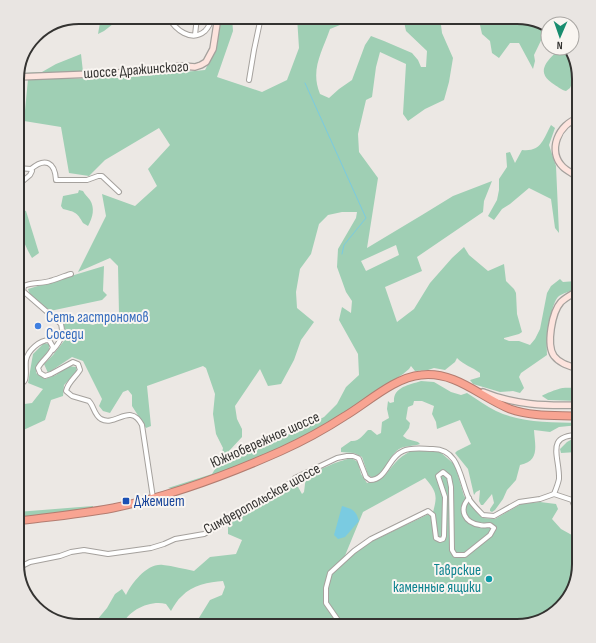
<svg xmlns="http://www.w3.org/2000/svg" width="596" height="643" font-family="'Sofia Sans Condensed',sans-serif">
	<style>
		.green { fill: #9fcfb4; fill-rule: evenodd }
		.water { fill: #7acbe1 }
		.lines { fill: none; stroke-linecap: round; stroke-linejoin: round }
		.stream { stroke: #7acbe1; stroke-width: 1 }
		.street-casing { stroke: #a5a19d; stroke-width: 6 }
		.secondary-casing { stroke: #a5a19d; stroke-width: 8 }
		.highway-casing { stroke: #b37c70; stroke-width: 9 }
		.street { stroke: #fff; stroke-width: 4 }
		.secondary { stroke: #fde4de; stroke-width: 5.5 }
		.highway { stroke: #f8a492; stroke-width: 7 }
		.shop-dot { fill: #3f7fe0; stroke: #f9f5f1; stroke-width: 1.5 }
		.transit-dot { fill: #1a4fb4; stroke: #f9f5f1; stroke-width: 1.5 }
		.culture-dot { fill: #0f9aa8; stroke: #f9f5f1; stroke-width: 1.5 }
		.labels { text-anchor: middle; dominant-baseline: central; stroke-width: 4; stroke-linejoin: round; paint-order: stroke }
		.street-label { font-size: 15px; fill: #343331; stroke: #f9f5f1 }
		.shop-label { font-size: 15px; fill: #366cbe; stroke: #f9f5f1; text-anchor: start }
		.transit-label { font-size: 15px; fill: #164399; stroke: #f9f5f1; text-anchor: start }
		.culture-label { font-size: 15px; fill: #0d838f; stroke: #f9f5f1; text-anchor: end }
		.rim { fill: none; stroke: #343331; stroke-width: 2 }
	</style>
	<rect width="100%" height="100%" fill="#ece8e4"/>
	<!-- green -->
	<g class="green">
		<path d="M101 17H122L104 31 98 34Z"/>
		<path d="M219 17H232L233 31 217 77 262 92 287 80 299 48 297 17H344L340 25 330 29C322 52 310 70 320 94L329 98 339 89 352 80 365 45 371 36 384 41 412 53 418 60 421 67H426L427 51 406 31 403 17H440L442 33 453 58 449 82 444 100 425 109 408 121 403 114 406 64 380 52 376 67 372 97 366 100 358 134 359 152 378 178 367 248 422 215 453 196 492 181 484 201 483 212 417 257 422 271 385 287 397 322 414 309 430 283 452 258 464 247 469 255 488 271 504 264 506 281 514 289 516 293 517 314 522 332 519 334 504 338V339L509 341H519L530 345 535 339 540 329 547 293 551 286 560 279 563 282 576 281 579 283V286C573 291 565 292 559 296 550 303 546 344 547 355L521 373 519 377 524 388 520 393 513 391 500 392 473 384 470 380 480 377V373C472 367 464 365 457 358L455 362 445 370 434 368 428 370 415 371 411 366 409 369 403 374 336 418 287 446 213 476 173 489 168 488 212 474 220 461 223 448 216 434 213 414 215 394 206 368 203 366 147 386 151 426 146 428 132 406V395L128 390 123 392 110 413 103 411 99 406 102 399 83 361 72 357 48 373 44 364 53 355 67 337 61 316 93 325 119 314 118 266 110 258 78 272 106 216 102 194 135 206 157 186 148 169 170 145 159 128 105 160 89 176 69 173 61 127 24 121 28 79 120 78 205 70 213 55ZM342 212H357L356 218 338 249 337 267 346 292 352 301 351 313 342 307 339 320 358 354 359 375 346 387 337 404 324 417 297 431 229 458V451L242 437V429L237 419 235 406 260 369 268 386 281 384 294 360 301 340 314 322 297 308 296 292 300 269 311 254 319 224 328 215ZM396 245 399 255 366 271 361 261Z"/>
		<path d="M489 17C506 17 535 15 548 26L534 55 535 61 533 69 519 43H510L499 58 492 53 490 41 482 34 480 25 487 24 490 20Z"/>
		<path d="M560 48H568L577 72 570 88 566 91C561 90 557 86 552 83 534 70 550 59 560 48Z"/>
		<path d="M81 54 83 72 23 74 24 73 42 72 56 64Z"/>
		<path d="M551 125 555 128 549 145 556 166 559 233 555 228 551 199 529 188 510 204 502 209 494 220 488 216 497 200 499 190V179L507 167 506 153 510 152 515 163 522 150C541 152 543 140 551 125Z"/>
		<path d="M79 190 83 191C85 195 87 196 90 200 95 208 93 217 88 226L83 223C77 212 75 212 63 209L61 206 63 196 78 193Z"/>
		<path d="M17 208 26 211 39 253 32 258C23 243 17 226 17 208Z"/>
		<path d="M104 266 103 291 107 295 102 300 50 311 30 295 28 289Z"/>
		<path d="M44 343 49 344V350L39 362 36 373 45 379 56 375 68 366 76 367 77 372 64 385 63 396 51 400 45 420 17 433V405L32 403 43 389 28 383 33 354Z"/>
		<path d="M421 381 434 382 451 392 461 395 467 393C477 399 486 406 496 411 522 423 550 422 578 423L579 425 559 427 550 432 534 430C535 446 540 461 520 465L516 480 507 490 503 499 495 510 492 512 490 511V509L494 503 492 494 483 505H481L479 501 480 490 476 492 474 495 468 469 455 453 457 451 471 444 460 420 437 429 436 422 432 414 434 406 422 401H414L413 405 408 407 406 419 410 423 409 428 403 436 407 439 418 442 420 444C414 446 406 446 401 448 388 454 388 474 373 478L368 475 362 457 354 453 341 452V448L351 441C359 442 363 435 368 430H371L377 435 381 433 382 422 389 418 387 409 388 401 390 403 394 402C393 387 409 385 421 381Z"/>
		<path d="M579 386V401L548 400 542 396C544 394 560 388 563 388 569 387 573 389 579 386Z"/>
		<path d="M576 437 579 438V457L577 452 561 453 560 449 567 442Z"/>
		<path d="M411 451H439L455 465 464 496 483 518 495 519 521 504 540 502 556 504 558 509 552 519 561 529 579 539V564L573 591 555 613 517 626H194L210 600 222 595 225 587 223 581C209 582 192 585 182 596 177 600 174 606 171 611L166 604C150 600 128 610 122 626H92L107 608 115 594 122 589 126 595C132 583 147 563 163 565 173 566 184 569 194 571L210 557 236 554 242 540 228 534V523L289 487 297 485 302 494 304 492 306 476C321 469 335 462 351 458L358 462 361 474 367 483C386 480 384 475 395 463 399 458 405 454 411 451ZM425 478C436 491 438 495 433 512L364 545 344 558 363 512Z"/>
		<path d="M93 506V509L17 519V512Z"/>
	</g>
	<!-- water -->
	<path class="water" d="M342 506C352 509 356 510 359 521L345 537 338 539 334 535Z"/>
	<g class="lines">
		<!-- stream -->
		<path class="stream" d="M305 83 366 218 344 245 342 254"/>
		<!-- street casing -->
		<g class="street-casing">
			<g id="street">
				<path d="M168 17C175 29 191 43 205 31 209 27 211 22 213 17"/>
				<path d="M195 35 197 17"/>
				<path d="M249 80 254 50 261 17"/>
				<path d="M31 169C45 157 55 162 56 180H87L98 176H102L119 192"/>
				<path d="M17 186 30 175 32 171 31 169 17 168"/>
				<path d="M53 350C60 342 64 336 61 324L23 291 24 286C31 282 41 284 50 281 57 279 64 276 71 274"/>
				<path d="M17 386C20 385 23 384 25 380 27 375 25 366 26 360 28 350 40 340 49 340L53 347C51 355 42 360 38 368L40 373 45 376 51 374 73 362 78 364 80 370C75 378 68 382 66 391L72 396 89 401C94 406 94 415 101 419 116 427 130 402 142 425L153 498"/>
				<path d="M554 494C556 489 558 484 559 479 560 457 544 435 579 435"/>
				<path d="M554 494 572 500 577 513 579 515"/>
				<path d="M18 568 30 562 60 556 71 552 84 550 108 554 151 548 164 544 175 539 204 534 242 513 260 500 283 489 295 478 337 458 347 456H353L358 458 359 459 366 477 370 480C387 480 388 457 403 451 411 447 423 449 433 449 460 449 460 480 469 499 473 505 478 510 483 515L494 516 519 502 540 499 554 494"/>
				<path d="M342 626 326 603V588L330 573 354 551 371 539 428 511 433 515 436 538 440 540 443 539 444 536 445 497 438 476 443 472 449 477 451 487 452 550 455 555H465L490 535 494 528 490 525C487 525 483 526 480 525 465 523 458 510 469 498"/>
			</g>
		</g>
		<!-- secondary casing -->
		<g class="secondary-casing">
			<g id="secondary">
				<path d="M17 77 118 73 183 66 195 67 201 65 206 62 213 49 218 17"/>
				<path d="M579 118C558 124 547 151 563 167 567 171 574 174 579 178"/>
				<path d="M579 290C573 294 566 297 561 302 552 312 546 345 554 356 560 364 570 366 579 369"/>
				<path d="M483 392C515 405 545 406 579 405"/>
			</g>
		</g>
		<!-- highway casing -->
		<g class="highway-casing">
			<path id="highway" d="M17 521C49 517 81 514 113 508 171 496 227 475 281 451 303 441 325 429 345 416 367 403 395 377 421 375 456 371 480 397 510 409 532 417 556 415 579 416"/>
		</g>
		<!-- street -->
		<use href="#street" class="street"/>
		<!-- secondary -->
		<use href="#secondary" class="secondary"/>
		<!-- highway -->
		<use href="#highway" class="highway"/>
	</g>
	<!-- markers -->
	<circle class="shop-dot" cx="38" cy="326" r="4"/>
	<rect class="transit-dot" x="122" y="497" width="8" height="8" rx="2"/>
	<circle class="culture-dot" cx="489" cy="579" r="4"/>
	<g class="labels">
		<!-- street labels -->
		<g class="street-label">
			<text transform="translate(136 70) rotate(-4)">шоссе Дражинского</text>
			<text transform="translate(265 440) rotate(-24)">Южнобережное шоссе</text>
			<text transform="translate(262 499) rotate(-29)">Симферопольское шоссе</text>
		</g>
		<!-- shop labels -->
		<g class="shop-label">
			<text x="46" y="317">Сеть гастрономов<tspan x="46" dy="17">Соседи</tspan></text>
		</g>
		<!-- transit labels -->
		<g class="transit-label">
			<text x="134" y="501">Джемиет</text>
		</g>
		<!-- culture labels -->
		<g class="culture-label">
			<text x="481" y="570">Таврские<tspan x="481" dy="17">каменные ящики</tspan></text>
		</g>
	</g>
	<!-- crop -->
	<path d="M0 0H596V643H0ZM79 24H517A55 55 0 0 1 572 79V564A55 55 0 0 1 517 619H79A55 55 0 0 1 24 564V79A55 55 0 0 1 79 24Z" fill="#e9e5e2" fill-rule="evenodd"/>
	<path class="rim" d="M79 24H517A55 55 0 0 1 572 79V564A55 55 0 0 1 517 619H79A55 55 0 0 1 24 564V79A55 55 0 0 1 79 24Z"/>
	<!-- north arrow -->
	<g transform="translate(560 36) rotate(182)"><circle r="19" fill="#f9f5f1" stroke="#aaa7a4"/>
	<path d="M0-3L7 15L0 10L-7 15Z" fill="#198d6f"/>
	<text y="-6" font-size="11" font-weight="bold" text-anchor="middle" fill="#343331">N</text>
	</g>
</svg>
